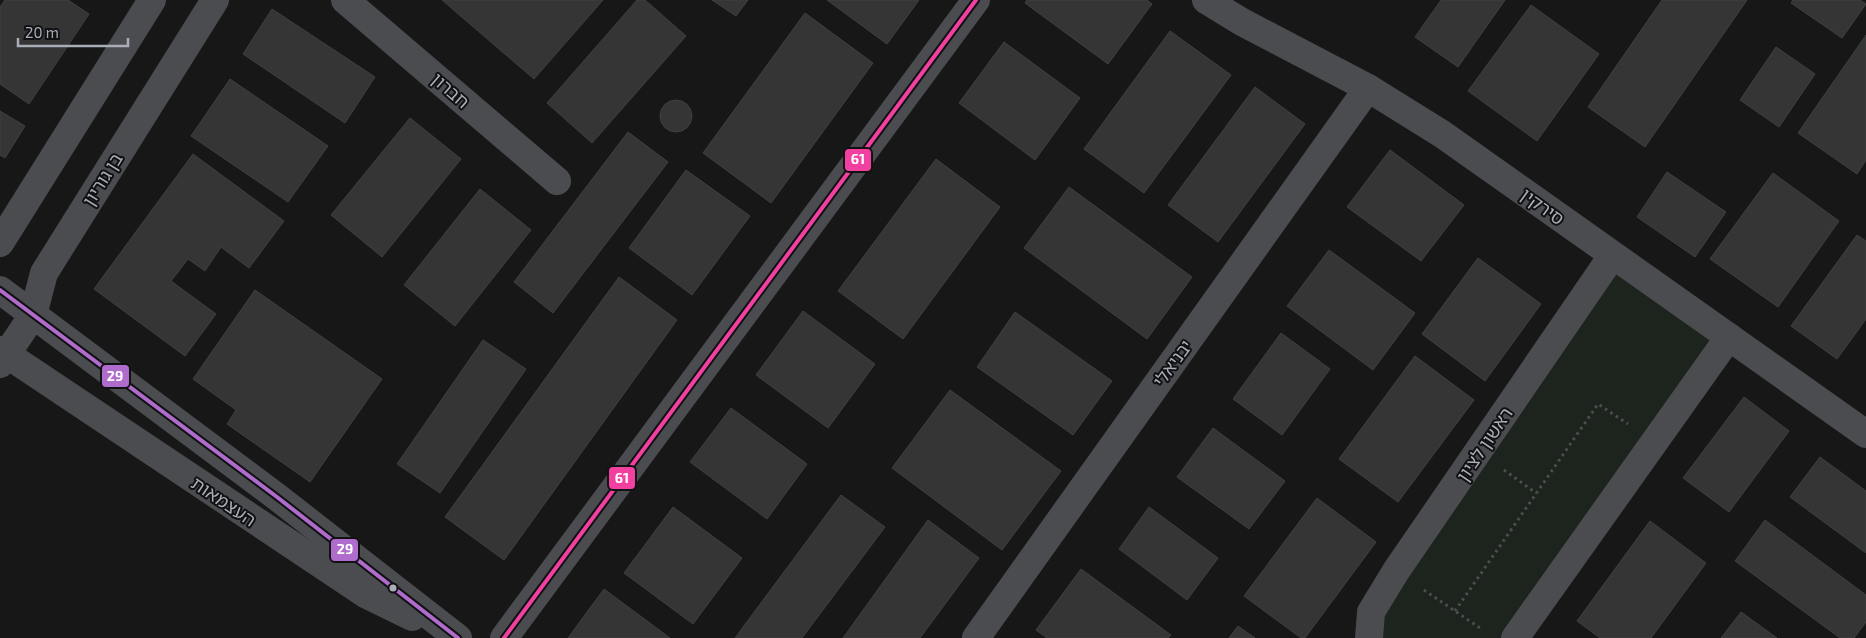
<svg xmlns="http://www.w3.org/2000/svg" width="1866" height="638" font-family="'Exo 2','Noto Sans Hebrew',sans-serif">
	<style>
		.green { fill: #1d241e }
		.building { fill: #353536; stroke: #3f4043 }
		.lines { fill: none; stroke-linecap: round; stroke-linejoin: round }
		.path { stroke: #4d4e52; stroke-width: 3; stroke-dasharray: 2.5 4; stroke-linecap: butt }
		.minor { stroke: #4b4c50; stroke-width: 28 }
		.bus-1-casing { stroke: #111113; stroke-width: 8 }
		.bus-2-casing { stroke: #111113; stroke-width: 8 }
		.bus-1 { stroke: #b06ccc; stroke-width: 4 }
		.bus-2 { stroke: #f240a1; stroke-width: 4 }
		.bus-dot { fill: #a8adb8; stroke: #111113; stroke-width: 2 }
		.labels { text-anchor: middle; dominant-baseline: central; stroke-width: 4; stroke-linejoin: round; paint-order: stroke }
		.street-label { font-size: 18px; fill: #a8adb8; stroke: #111113 }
		.line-badge { stroke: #111113; stroke-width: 2 }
		.badge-label { font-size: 14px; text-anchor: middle; font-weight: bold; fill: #fff }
	</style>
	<rect width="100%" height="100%" fill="#171717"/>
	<!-- green -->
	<path class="green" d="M1612 256 1729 337 1515 638H1369Z"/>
	<!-- building -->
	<g class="building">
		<path d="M5 0H68L89 14 29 104 0 84V7Z"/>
		<path d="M442 0H603L534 79Z"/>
		<path d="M637 0H645L686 36 592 143 547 103Z"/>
		<path d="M712 0H748L736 16Z"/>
		<path d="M827 0H919L887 44Z"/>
		<path d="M1027 0H1147L1152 4 1108 64 1025 3Z"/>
		<path d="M1441 0H1505L1458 67 1415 37Z"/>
		<path d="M1662 0H1747L1645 147 1588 107Z"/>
		<path d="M1793 0H1860L1866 4 1842 38 1791 3Z"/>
		<path d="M1531 5 1599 54 1537 141 1468 91Z"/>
		<path d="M272 9 375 77 345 123 243 54Z"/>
		<path d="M805 13 873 63 771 203 703 153Z"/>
		<path d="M1170 31 1231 75 1144 193 1084 149Z"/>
		<path d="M1866 35V160L1857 174 1798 133Z"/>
		<path d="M1004 42 1080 98 1035 160 959 103Z"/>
		<path d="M1776 47 1815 74 1779 127 1740 100Z"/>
		<path d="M230 79 328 146 288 202 191 136Z"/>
		<path d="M1255 87 1305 124 1218 242 1168 205Z"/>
		<circle cx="676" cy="116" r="16"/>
		<path d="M0 111 25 126 5 158 0 155Z"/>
		<path d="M410 118 461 159 382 257 331 215Z"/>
		<path d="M628 132 668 162 553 313 514 282Z"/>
		<path d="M1390 150 1464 205 1421 261 1347 207Z"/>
		<path d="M193 154 284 221 249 268 221 247 205 271 188 259 171 281 216 314 185 356 94 289Z"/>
		<path d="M936 159 1000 207 903 339 838 291Z"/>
		<path d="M686 170 750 216 692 295 629 248Z"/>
		<path d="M1667 172 1726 212 1695 257 1637 217Z"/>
		<path d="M1773 173 1839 221 1778 307 1710 259Z"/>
		<path d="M1069 187 1192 277 1147 339 1024 248Z"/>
		<path d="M480 189 531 230 455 326 404 285Z"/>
		<path d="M1857 235 1866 241V319L1837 359 1791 326Z"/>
		<path d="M1329 250 1415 313 1373 370 1287 306Z"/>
		<path d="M1478 258 1541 304 1485 381 1422 334Z"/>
		<path d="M619 277 677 320 504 560 445 517Z"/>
		<path d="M255 290 382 379 310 482 227 424 236 410 193 379Z"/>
		<path d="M803 311 875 364 828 428 756 375Z"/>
		<path d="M1015 312 1112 381 1073 435 977 367Z"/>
		<path d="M1281 333 1330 369 1282 435 1233 399Z"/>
		<path d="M483 340 526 369 440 493 397 464Z"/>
		<path d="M1415 356 1474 400 1398 502 1339 459Z"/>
		<path d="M950 390 1061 471 1002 550 892 468Z"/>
		<path d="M1744 397 1789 431 1729 512 1683 478Z"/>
		<path d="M731 408 807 464 767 519 690 462Z"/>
		<path d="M1213 428 1285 481 1249 529 1177 477Z"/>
		<path d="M1820 457 1866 491V553L1790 497Z"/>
		<path d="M841 495 885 527 802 638H735Z"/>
		<path d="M1317 498 1376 542 1305 638H1301L1244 596Z"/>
		<path d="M673 507 742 558 693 624 624 573Z"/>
		<path d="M1149 507 1218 558 1187 600 1119 549Z"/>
		<path d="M928 520 979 558 920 638H843Z"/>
		<path d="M1765 520 1866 595V622L1854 638H1840L1735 561Z"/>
		<path d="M1650 521 1706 563 1651 638H1600L1577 621Z"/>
		<path d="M1081 569 1171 635 1168 638H1047L1036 630Z"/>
		<path d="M604 589 670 638H568Z"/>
		<path d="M1741 612 1777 638H1721Z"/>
		<path d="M1238 626 1255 638H1229Z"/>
	</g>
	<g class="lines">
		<!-- path -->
		<g class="path">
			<path d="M1504 470 1536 493"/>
			<path d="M1424 590 1483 630"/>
			<path d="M1455 611 1598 404 1628 424"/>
		</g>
		<!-- minor -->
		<g class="minor">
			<path d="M345 0 557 181"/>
			<path d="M1206 0 1242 22 1368 88 1442 134 1866 434"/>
			<path d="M0 243 152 0"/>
			<path d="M0 290 277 497 458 638"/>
			<path d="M0 350 367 595 412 617"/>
			<path d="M0 364 33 315 44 273 215 0"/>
			<path d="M504 638 976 0"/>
			<path d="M976 638 1368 88"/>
			<path d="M1369 638 1371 612 1396 571 1612 256"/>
			<path d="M1515 638 1729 337"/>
		</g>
		<!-- bus-1 casing -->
		<g class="bus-1-casing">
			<path id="bus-1" d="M0 290 277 497 458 638"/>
		</g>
		<!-- bus-2 casing -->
		<g class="bus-2-casing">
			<path id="bus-2" d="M504 638 976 0"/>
		</g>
		<!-- bus-1 -->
		<use href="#bus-1" class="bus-1"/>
		<!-- bus-2 -->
		<use href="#bus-2" class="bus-2"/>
	</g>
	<!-- markers -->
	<circle class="bus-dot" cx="393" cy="588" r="4.5"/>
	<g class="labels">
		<!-- street labels -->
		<g class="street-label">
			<text transform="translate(451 90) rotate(41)">חברון</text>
			<text transform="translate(102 179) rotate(-58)">בן גוריון</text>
			<text transform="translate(1543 206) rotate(36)">סירקין</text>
			<text transform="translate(1172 363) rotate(-54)">יבניאלי</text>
			<text transform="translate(1484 444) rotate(-56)">ראשון לציון</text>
			<text transform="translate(224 501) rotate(34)">העצמאות</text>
		</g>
	</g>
	<g class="line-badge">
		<rect x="844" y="148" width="28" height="24" rx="5" fill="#f240a1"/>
		<rect x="101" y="364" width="29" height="24" rx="5" fill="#b06ccc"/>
		<rect x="608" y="466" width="28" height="24" rx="5" fill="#f240a1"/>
		<rect x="330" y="538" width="29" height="24" rx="5" fill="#b06ccc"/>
	</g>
	<g class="badge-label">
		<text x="858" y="164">61</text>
		<text x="115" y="381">29</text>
		<text x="622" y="483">61</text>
		<text x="345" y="554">29</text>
	</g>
	<!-- scale -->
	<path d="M18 38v8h110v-8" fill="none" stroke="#a8adb8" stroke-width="2.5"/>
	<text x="25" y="38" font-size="15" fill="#a8adb8" stroke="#111113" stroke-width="4" paint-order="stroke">20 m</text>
</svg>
